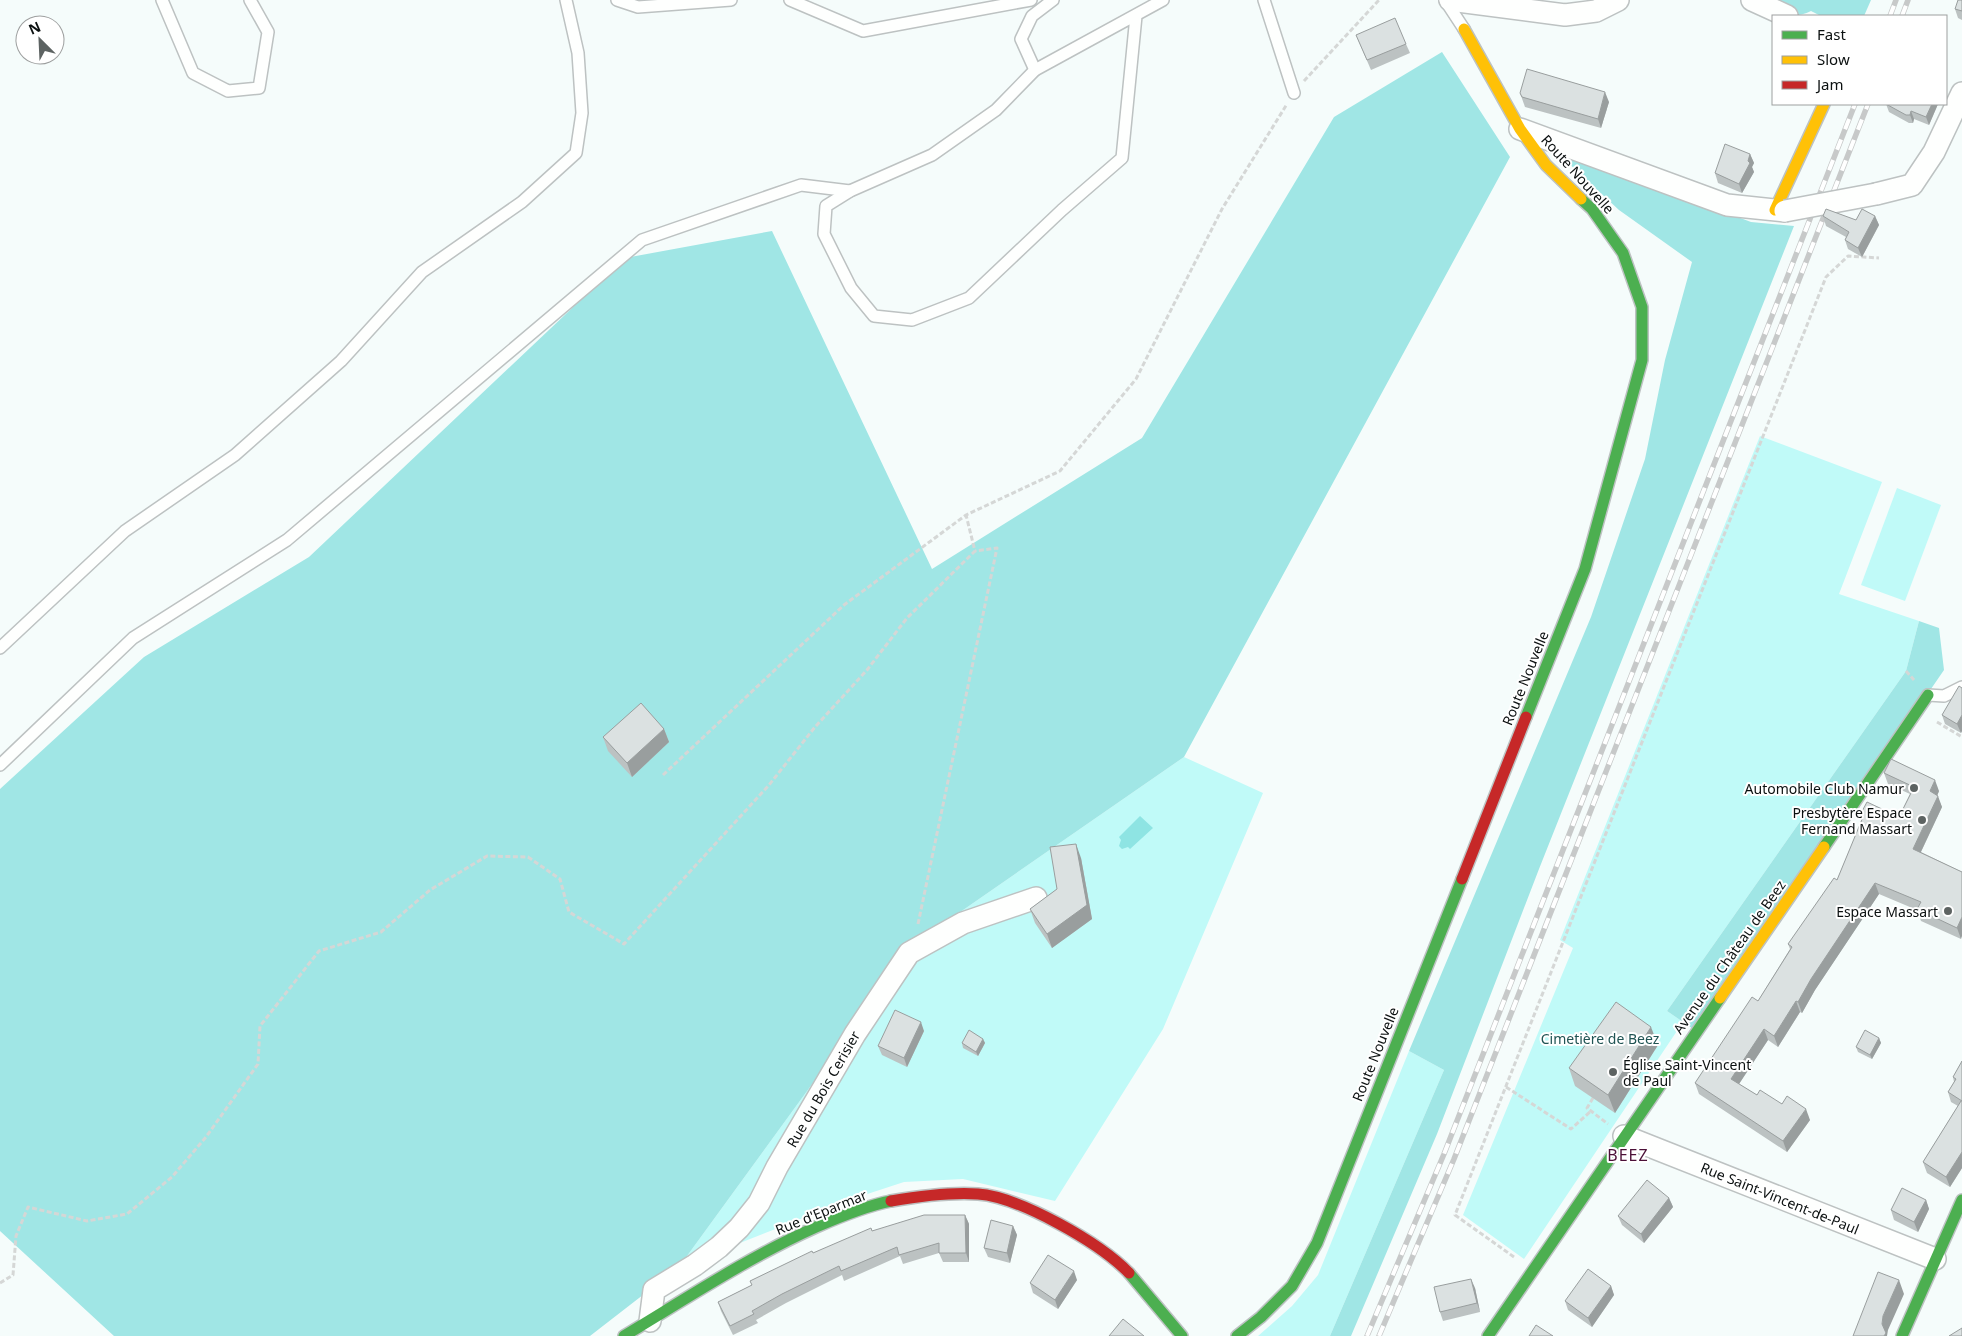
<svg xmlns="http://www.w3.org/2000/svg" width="1962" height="1336" font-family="'Noto Sans',sans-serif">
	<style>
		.green { fill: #c0faf8 }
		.forest { fill: #a0e6e5 }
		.water { fill: #8ee4e3 }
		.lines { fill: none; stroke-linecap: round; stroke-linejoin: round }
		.lane-casing { stroke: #bdc2c2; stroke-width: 14 }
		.street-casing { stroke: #bdc2c2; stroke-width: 24 }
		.fast-casing { stroke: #bdc2c2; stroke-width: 14 }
		.slow-casing { stroke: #bdc2c2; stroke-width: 14 }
		.jam-casing { stroke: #bdc2c2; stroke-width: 14 }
		.path { stroke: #d5d7d6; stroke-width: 3; stroke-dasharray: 5 2.5; stroke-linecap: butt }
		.lane { stroke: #fefffe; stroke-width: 11 }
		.street { stroke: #fefffe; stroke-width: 21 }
		.fast { stroke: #4caf50; stroke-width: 11 }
		.slow { stroke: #ffc107; stroke-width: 11 }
		.jam { stroke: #c62828; stroke-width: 11 }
		.rail-casing { stroke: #c7c9c9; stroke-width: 5.5 }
		.rail { stroke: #fff; stroke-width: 4; stroke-dasharray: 11; stroke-linecap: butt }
		.street-bridge-casing { stroke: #bdc2c2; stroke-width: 24; stroke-linecap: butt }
		.street-bridge { stroke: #fefffe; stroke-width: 21 }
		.wall { fill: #bcc2c2 }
		.shaded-wall { fill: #999e9e }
		.building { fill: #dbe1e1; stroke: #999e9e }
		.poi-dot { fill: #5d6362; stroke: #fff; stroke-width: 2 }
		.labels { text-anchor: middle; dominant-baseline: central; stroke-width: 4; stroke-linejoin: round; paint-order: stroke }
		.street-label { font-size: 14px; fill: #0b1010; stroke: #fff }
		.poi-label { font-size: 14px; fill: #0b1010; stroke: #fff; text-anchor: end }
		.park-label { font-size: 14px; fill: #205454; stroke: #fff }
		.quarter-label { font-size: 16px; letter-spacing: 1px; fill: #4b1037; stroke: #fff }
	</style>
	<rect width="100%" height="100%" fill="#f5fcfb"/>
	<!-- green -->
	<g class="green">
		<path d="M1760 436 1882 482 1839 594 1919 621 1906 671 1667 1011 1683 1022 1524 1259 1463 1215 1573 948 1560 940Z"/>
		<path d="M1897 488 1941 505 1905 601 1861 585Z"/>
		<path d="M1184 757 1263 793 1163 1029 1055 1201 963 1179 904 1182 849 1200 679 1267 914 944Z"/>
		<path d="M1409 1051 1444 1070 1330 1336H1258L1292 1306 1318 1275Z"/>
	</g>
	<!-- forest -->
	<g class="forest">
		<path d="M1752 0H1871L1864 16H1821L1811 11C1789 22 1772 9 1752 0Z"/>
		<path d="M1442 52 1510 157 1184 757 914 944 679 1267 590 1336H114L0 1231V789L144 657 309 557 625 258 772 231 932 569 1142 438 1334 117Z"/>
		<path d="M1551 147 1751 222 1794 226 1539 869 1437 1134 1351 1336H1330L1444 1070 1409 1051 1591 617 1645 459 1665 360 1692 262 1619 210Z"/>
		<path d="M1919 621 1939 628 1944 670 1696 1031 1667 1011 1906 671Z"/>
	</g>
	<!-- water -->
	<path class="water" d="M1140 816 1153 828 1130 849 1128 847 1122 849 1119 846 1121 840 1119 837Z"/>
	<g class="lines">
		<!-- lane casing -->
		<g class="lane-casing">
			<g id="lane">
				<path d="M162 0 193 73 228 91 259 88 268 32 250 0"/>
				<path d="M617 0 638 7 731 0"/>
				<path d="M790 0 863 31 1031 0"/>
				<path d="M1264 0 1294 93"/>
				<path d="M1445 0 1464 29"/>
				<path d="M1136 16 1122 158 1062 210 969 298 912 320 874 316 851 288 824 234 826 206 850 191 932 155 996 110 1035 70 1163 0"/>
				<path d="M1035 70 1021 39 1032 16 1053 0"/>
				<path d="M0 648 125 531 235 455 341 361 422 272 522 202 576 153 582 113 578 53 566 0"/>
				<path d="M1928 695 1944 696 1962 687"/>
				<path d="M0 765 133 638 287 540 642 240 801 185 850 191"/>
			</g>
		</g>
		<!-- street casing -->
		<g class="street-casing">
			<g id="street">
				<path d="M1450 0 1565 15 1596 11 1618 0"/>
				<path d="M1752 0 1787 16"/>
				<path d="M1520 129 1727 205 1785 211"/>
				<path d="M1876 194 1912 185 1934 152 1962 93"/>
				<path d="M1624 1136 1935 1259"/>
				<path d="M650 1321 654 1290 695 1265 719 1247 739 1228 759 1203 777 1167 855 1034 909 953 963 923 1036 898"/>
			</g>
		</g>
		<!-- fast casing -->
		<g class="fast-casing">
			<g id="fast">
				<path d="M1526 717 1585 569 1642 360V307L1623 253 1592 209 1581 199"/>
				<path d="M1824 847 1928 695"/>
				<path d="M1129 1273 1182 1336"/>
				<path d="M624 1336C687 1298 749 1257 816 1227 839 1217 865 1206 891 1201"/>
				<path d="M1237 1336 1261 1317 1292 1286 1317 1243 1462 879"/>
				<path d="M1488 1336 1720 998"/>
				<path d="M1902 1336 1962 1200"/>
			</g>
		</g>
		<!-- slow casing -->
		<g class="slow-casing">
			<g id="slow">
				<path d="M1464 29 1520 129 1546 165 1581 199"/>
				<path d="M1775 210 1824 104"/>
				<path d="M1720 998 1824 847"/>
			</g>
		</g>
		<!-- jam casing -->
		<g class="jam-casing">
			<g id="jam">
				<path d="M1462 879 1526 717"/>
				<path d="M891 1201C920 1196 949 1192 978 1194 1020 1197 1100 1243 1129 1273"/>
			</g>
		</g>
		<!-- path -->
		<g class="path">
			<path d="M1304 81 1379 0"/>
			<path d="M1906 671 1914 680"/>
			<path d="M1937 722 1962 737"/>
			<path d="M663 775 844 605 966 515 1060 471 1136 379 1222 209 1287 104"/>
			<path d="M918 924 997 548 975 551"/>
			<path d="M1506 1087 1571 1129 1591 1111"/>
			<path d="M1593 1098 1587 1108 1608 1124"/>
			<path d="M1514 1257 1455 1215 1826 277 1848 256 1879 258"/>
			<path d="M0 1283 13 1275 16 1236 28 1207 87 1221 127 1214 172 1177 206 1137 258 1064 260 1026 319 951 381 932 430 890 487 856 528 857 560 879 569 912 624 944 769 785 815 727 867 670 907 618 975 551 966 515"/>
		</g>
		<!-- lane -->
		<use href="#lane" class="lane"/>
		<!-- street -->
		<use href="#street" class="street"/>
		<!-- fast -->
		<use href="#fast" class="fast"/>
		<!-- slow -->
		<use href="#slow" class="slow"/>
		<!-- jam -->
		<use href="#jam" class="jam"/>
		<!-- rail casing -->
		<g class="rail-casing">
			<g id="rail">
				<path d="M1890 16 1896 0"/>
				<path d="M1902 16 1908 0"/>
				<path d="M1367 1336 1444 1154 1855 104"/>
				<path d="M1379 1336 1454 1159 1868 104"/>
			</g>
		</g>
		<!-- rail -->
		<use href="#rail" class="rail"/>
		<!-- street-bridge casing -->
		<g class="street-bridge-casing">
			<path id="street-bridge" d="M1785 211 1876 194"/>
		</g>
		<!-- street-bridge -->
		<use href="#street-bridge" class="street-bridge"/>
	</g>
	<!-- wall -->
	<g class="wall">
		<path d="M1962 0V20L1958 18 1955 9Z"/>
		<path d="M1356 35 1406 44 1410 53 1371 70Z"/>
		<path d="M1520 93 1609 102 1601 128 1525 107Z"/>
		<path d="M1886 104H1938L1929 125 1914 119 1913 123H1909L1889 112Z"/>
		<path d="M1750 154 1754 163 1752 167 1754 172 1742 193 1718 183 1715 173Z"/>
		<path d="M1823 216 1856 220 1875 216 1879 225 1862 257 1848 249 1845 240 1846 237 1826 226Z"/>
		<path d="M1962 688V731L1961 733 1945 724 1942 715Z"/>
		<path d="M664 729 669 742 632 777 608 751 603 737Z"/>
		<path d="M1884 773 1939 791 1937 796 1942 807 1921 852 1962 872 1961 939 1921 921 1917 910 1879 894 1815 990 1802 1013 1800 1012 1778 1047 1768 1040 1739 1084 1757 1095 1782 1104 1810 1120 1787 1152 1699 1094 1695 1083 1758 1001 1790 949 1788 944 1837 880 1862 820 1860 815 1899 817 1910 794 1888 784Z"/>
		<path d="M1081 858 1092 919 1052 948 1035 923 1030 909 1057 889Z"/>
		<path d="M924 1031 907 1067 882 1055 878 1046Z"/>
		<path d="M1879 1038 1881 1043 1872 1059 1858 1052 1856 1047Z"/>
		<path d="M983 1039 985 1043 978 1056 963 1048 962 1043Z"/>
		<path d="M1658 1045 1615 1113 1575 1086 1569 1068Z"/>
		<path d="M1962 1061V1168L1950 1187 1927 1173 1923 1162 1958 1106 1951 1102 1948 1092 1954 1082 1953 1077Z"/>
		<path d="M1669 1198 1673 1207 1644 1243 1622 1225 1618 1216Z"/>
		<path d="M1926 1200 1929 1209 1918 1232 1894 1220 1891 1210Z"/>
		<path d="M965 1215 969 1224V1262H943L939 1253 903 1264 900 1256 844 1281 842 1275 786 1303 756 1320 758 1323 733 1335 721 1311 718 1302 752 1285 750 1281 813 1253 872 1231Z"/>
		<path d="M1013 1226 1017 1235 1010 1263 988 1257 984 1248Z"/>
		<path d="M1077 1280 1058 1309 1033 1293 1030 1283Z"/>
		<path d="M1611 1286 1614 1295 1592 1327 1568 1310 1565 1301Z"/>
		<path d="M1475 1288 1480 1312 1443 1321 1440 1312Z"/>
	</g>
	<!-- shaded-wall -->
	<g class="shaded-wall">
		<path d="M1605 92 1609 102 1601 128 1598 119Z"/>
		<path d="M1932 104H1938L1929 125 1926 117Z"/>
		<path d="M1911 111 1914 119 1913 123 1910 115Z"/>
		<path d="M1750 154 1754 163 1752 167 1754 172 1742 193 1739 184Z"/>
		<path d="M1875 216 1879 225 1862 257 1858 248Z"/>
		<path d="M1962 715V731L1961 733 1957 724Z"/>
		<path d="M664 729 669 742 632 777 627 763Z"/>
		<path d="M1935 780 1939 791 1934 803 1930 791Z"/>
		<path d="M1938 796 1942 807 1917 860 1913 849Z"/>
		<path d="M1076 844 1081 858 1092 919 1052 948 1047 934Z"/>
		<path d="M1875 883 1879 894 1815 990 1802 1013 1798 1002 1811 979Z"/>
		<path d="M1962 917V936L1961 939 1957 928Z"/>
		<path d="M1796 1001 1800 1012 1778 1047 1774 1036Z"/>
		<path d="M921 1022 924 1031 907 1067 904 1058Z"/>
		<path d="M1651 1027 1658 1045 1615 1113 1608 1095Z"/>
		<path d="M1764 1029 1768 1040 1735 1090 1731 1079Z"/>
		<path d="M1879 1038 1881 1043 1872 1059 1870 1055Z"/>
		<path d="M983 1039 985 1043 978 1056 976 1052Z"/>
		<path d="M1806 1109 1810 1120 1787 1152 1783 1141Z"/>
		<path d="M1962 1152V1168L1950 1187 1946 1177Z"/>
		<path d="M1669 1198 1673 1207 1644 1243 1641 1234Z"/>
		<path d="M1926 1200 1929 1209 1918 1232 1914 1222Z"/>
		<path d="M965 1215 969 1224V1262L966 1253Z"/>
		<path d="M1013 1226 1017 1235 1010 1263 1007 1253Z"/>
		<path d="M1074 1271 1077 1280 1058 1309 1055 1300Z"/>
		<path d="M1471 1279 1475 1288 1480 1312 1477 1303Z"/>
		<path d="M1899 1280 1904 1294 1888 1330 1887 1336H1884L1882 1324 1883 1316Z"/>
		<path d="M1611 1286 1614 1295 1592 1327 1588 1318Z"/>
	</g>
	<!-- building -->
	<g class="building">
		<path d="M1958 0H1962V11L1955 9Z"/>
		<path d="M1395 18 1406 44 1367 60 1356 35Z"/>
		<path d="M1527 69 1605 92 1598 119 1522 97 1520 93Z"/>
		<path d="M1886 104H1932L1926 117 1911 111 1910 115H1906Z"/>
		<path d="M1725 144 1750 154 1748 161 1750 163 1739 184 1715 173Z"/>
		<path d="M1826 209 1856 220 1862 209 1875 216 1858 248 1845 240 1849 232 1823 216Z"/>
		<path d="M1959 686 1962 688V715L1957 724 1942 715Z"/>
		<path d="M641 703 664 729 627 763 603 737Z"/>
		<path d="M1891 759 1935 780 1930 791 1938 796 1913 849 1962 872V917L1957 928 1917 909 1921 902 1875 883 1811 979 1798 1002 1796 1001 1774 1036 1764 1029 1731 1079 1757 1095 1760 1090 1782 1104 1787 1096 1806 1109 1783 1141 1695 1083 1752 997 1758 1001 1792 947 1788 944 1834 878 1837 880 1863 817 1860 815 1867 802 1899 817 1914 787 1884 773Z"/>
		<path d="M1076 844 1087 905 1047 934 1030 909 1057 889 1050 847Z"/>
		<path d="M1616 1002 1651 1027 1608 1095 1569 1068Z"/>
		<path d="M895 1010 921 1022 904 1058 878 1046Z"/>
		<path d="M969 1030 983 1039 976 1052 962 1043Z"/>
		<path d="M1865 1030 1879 1038 1870 1055 1856 1047Z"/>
		<path d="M1962 1061V1101L1948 1092 1956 1079 1953 1077Z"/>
		<path d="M1961 1101H1962V1152L1946 1177 1923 1162Z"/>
		<path d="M1647 1180 1669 1198 1641 1234 1618 1216Z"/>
		<path d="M1902 1188 1926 1200 1914 1222 1891 1210Z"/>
		<path d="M924 1215H965L966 1253H939V1243L899 1255 897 1247 841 1271 839 1266 782 1294 752 1311 754 1314 730 1326 718 1302 752 1285 750 1281 812 1251 813 1253 871 1228 872 1231Z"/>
		<path d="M991 1220 1013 1226 1007 1253 984 1248Z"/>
		<path d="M1048 1255 1074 1271 1055 1300 1030 1283Z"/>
		<path d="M1588 1269 1611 1286 1588 1318 1565 1301Z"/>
		<path d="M1878 1272 1899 1280 1883 1316 1882 1324 1886 1333 1884 1336H1853Z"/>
		<path d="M1471 1279 1477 1303 1440 1312 1434 1287Z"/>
		<path d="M1123 1319 1144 1336H1109Z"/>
		<path d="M1536 1325 1553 1336H1529Z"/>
		<path d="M1962 1328V1336H1949Z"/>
	</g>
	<!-- markers -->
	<g class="poi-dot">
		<circle cx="1914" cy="788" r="5"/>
		<circle cx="1922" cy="820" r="5"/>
		<circle cx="1948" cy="911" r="5"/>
		<circle cx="1613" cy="1072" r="5"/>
	</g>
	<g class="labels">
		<!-- street labels -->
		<g class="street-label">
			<text transform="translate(1578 174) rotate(48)">Route Nouvelle</text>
			<text transform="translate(1525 678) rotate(-68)">Route Nouvelle</text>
			<text transform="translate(1729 957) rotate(-55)">Avenue du Château de Beez</text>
			<text transform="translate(1375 1054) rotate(-68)">Route Nouvelle</text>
			<text transform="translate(823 1089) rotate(-60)">Rue du Bois Cerisier</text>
			<text transform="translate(1780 1198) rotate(22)">Rue Saint-Vincent-de-Paul</text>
			<text transform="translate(821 1212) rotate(-22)">Rue d'Eparmar</text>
		</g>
		<!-- poi labels -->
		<g class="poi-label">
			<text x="1904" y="788">Automobile Club Namur</text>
			<text x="1912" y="812">Presbytère Espace<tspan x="1912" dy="16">Fernand Massart</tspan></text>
			<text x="1938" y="911">Espace Massart</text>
			<text x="1623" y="1064" text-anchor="start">Église Saint-Vincent<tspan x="1623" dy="16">de Paul</tspan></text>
		</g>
		<!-- park labels -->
		<g class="park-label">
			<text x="1600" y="1038">Cimetière de Beez</text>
		</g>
		<!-- quarter labels -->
		<g class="quarter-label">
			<text x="1628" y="1155">BEEZ</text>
		</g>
	</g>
	<!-- legend -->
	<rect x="1772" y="15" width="175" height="90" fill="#ffffff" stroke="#9d9f9f"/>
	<rect x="1782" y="31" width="25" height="8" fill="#4caf50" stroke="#9d9f9f"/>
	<text x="1817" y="40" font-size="15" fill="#0b1010">Fast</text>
	<rect x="1782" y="56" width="25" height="8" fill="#ffc107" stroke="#9d9f9f"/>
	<text x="1817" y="65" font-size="15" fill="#0b1010">Slow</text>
	<rect x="1782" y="81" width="25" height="8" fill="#c62828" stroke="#9d9f9f"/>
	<text x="1817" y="90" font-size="15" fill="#0b1010">Jam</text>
	<!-- north arrow -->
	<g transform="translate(40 40) rotate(336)"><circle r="24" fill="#ffffff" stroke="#9d9f9f"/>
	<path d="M0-4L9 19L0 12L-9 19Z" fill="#5d6362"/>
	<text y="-8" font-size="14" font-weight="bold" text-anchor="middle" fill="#0b1010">N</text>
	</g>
</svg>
